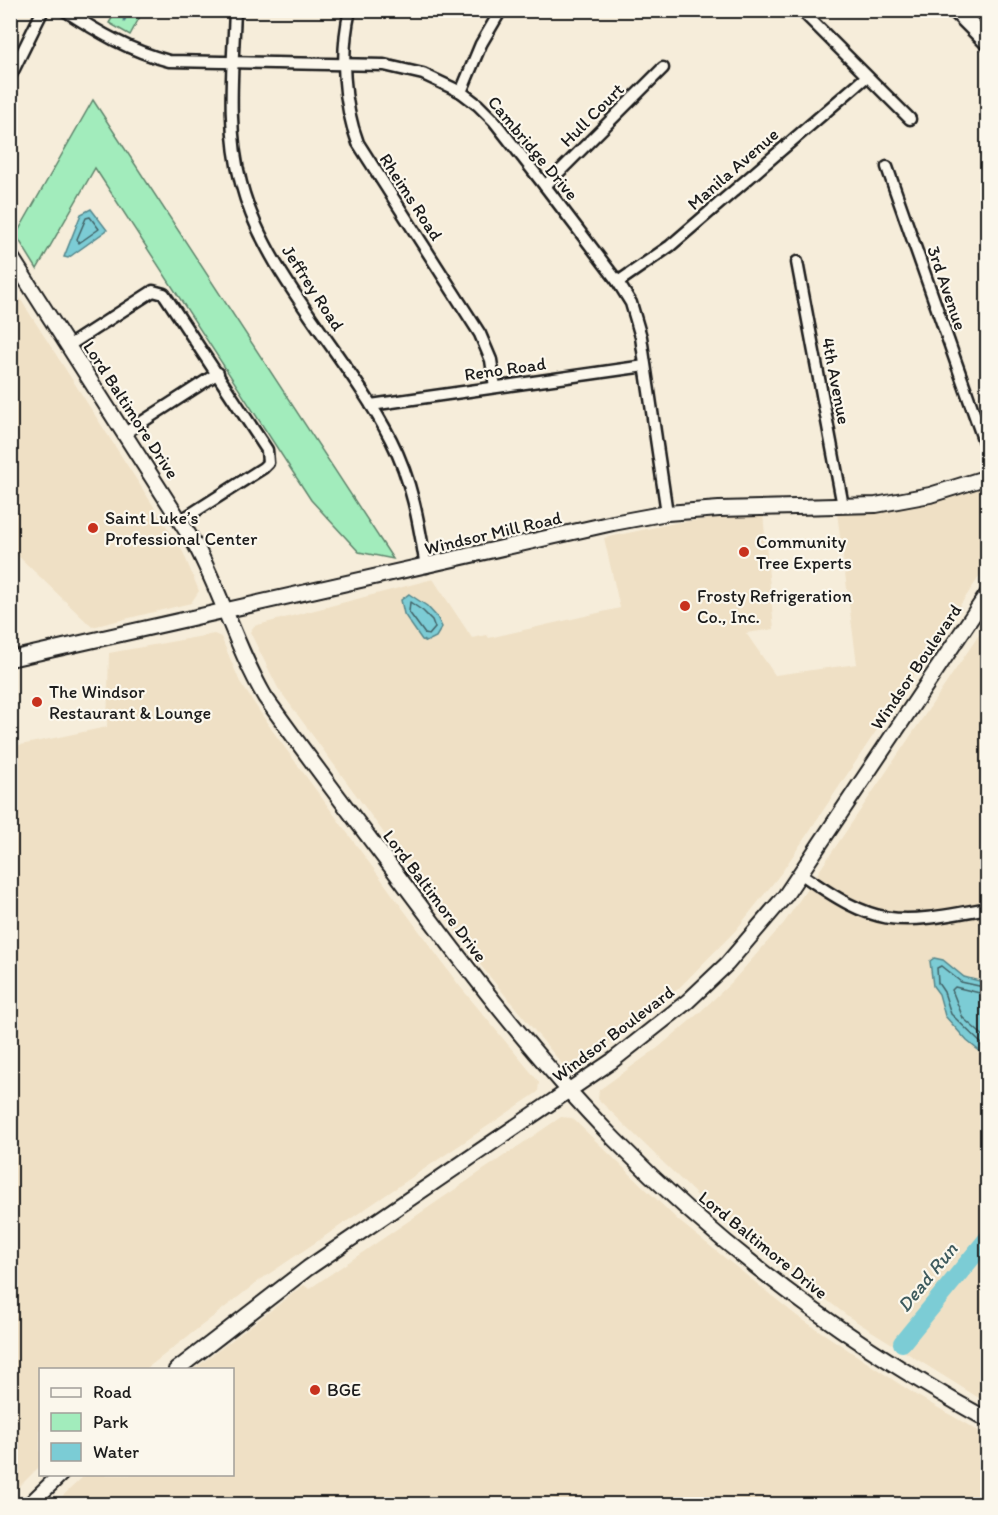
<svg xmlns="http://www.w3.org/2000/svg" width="998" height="1515" font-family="Itim,sans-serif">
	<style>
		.built { fill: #efe0c5 }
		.green { fill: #a2ecbc; stroke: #5f846c; stroke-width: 1.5 }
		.water { fill: #7bccd5; stroke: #55868b; stroke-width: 1.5 }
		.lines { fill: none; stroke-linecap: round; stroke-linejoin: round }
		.shore { stroke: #426266; stroke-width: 1.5 }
		.stream { stroke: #55868b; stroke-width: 3 }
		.river { stroke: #7bccd5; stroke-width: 18 }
		.minor-casing { stroke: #1c1c1c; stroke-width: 15 }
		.major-casing { stroke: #1c1c1c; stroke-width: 18 }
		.highway-casing { stroke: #1c1c1c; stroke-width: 21 }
		.minor { stroke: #fbf7ec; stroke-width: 10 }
		.major { stroke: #fbf7ec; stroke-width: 14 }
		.highway { stroke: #fbf7ec; stroke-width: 16 }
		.poi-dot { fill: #c8321e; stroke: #fbf7ec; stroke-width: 2 }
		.labels { text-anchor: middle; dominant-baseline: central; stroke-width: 4.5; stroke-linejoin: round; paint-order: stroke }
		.street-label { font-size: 18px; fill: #1c1c1c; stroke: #fbf7ec }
		.poi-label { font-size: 18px; fill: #1c1c1c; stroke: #fbf7ec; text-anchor: start }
		.water-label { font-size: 20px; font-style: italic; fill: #3d5a5d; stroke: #fbf7ec }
	</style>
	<rect width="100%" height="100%" fill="#f6edda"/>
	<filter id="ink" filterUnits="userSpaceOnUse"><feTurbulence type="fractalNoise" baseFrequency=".0167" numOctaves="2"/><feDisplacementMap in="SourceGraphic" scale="12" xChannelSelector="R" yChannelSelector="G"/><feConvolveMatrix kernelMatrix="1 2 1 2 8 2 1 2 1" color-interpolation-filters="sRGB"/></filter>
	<g filter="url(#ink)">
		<!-- built -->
		<g class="built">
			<path d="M10 283 183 552 199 591 191 603 92 627 11 549Z"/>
			<path d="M987 485V565L782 872 736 930 678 989 638 1022 574 1067 563 1065 481 966 278 688 250 632 254 626 433 579 472 638 487 635 489 638 620 608 604 538 680 522 763 514 774 629 746 633 775 675 857 664 837 513 909 508 967 493Z"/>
			<path d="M987 623V1403L849 1317 777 1262 705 1203 598 1099 599 1090 659 1047 699 1013 731 983 784 923Z"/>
			<path d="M214 634 221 637 240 682 272 730 458 984 539 1082 538 1092 260 1280 146 1369 40 1370V1466L11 1495V747L107 727 109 653Z"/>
			<path d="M561 1117 572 1118 679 1221 797 1316 916 1395 987 1436V1504H54L85 1475 232 1474V1370L194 1369 304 1285 309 1289Z"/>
		</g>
		<!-- green -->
		<g class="green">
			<path d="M116 11H143L130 35 109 23Z"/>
			<path d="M93 100 393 559 359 552 311 500 95 168 37 269 16 235Z"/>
		</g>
		<!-- water -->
		<g class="water">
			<path d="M91 209 107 230 68 258 64 257 81 214Z"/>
			<path d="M409 594 427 606 437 617 442 627 436 637 426 642 422 640 404 614 401 600Z"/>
			<path d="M934 958 943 960 964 977 987 983V1057L967 1041 945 1016 939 994 933 986 930 961Z"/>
		</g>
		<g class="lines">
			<!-- shore -->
			<g class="shore">
				<path d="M90 217 99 229 79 243 77 239 86 218Z"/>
				<path d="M410 602 423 611 432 620 435 628 429 635 425 634 409 612Z"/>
				<path d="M988 988 961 982 941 966 937 968 938 983 944 992 951 1014 988 1050"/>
				<path d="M988 995 955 987 952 990 963 1018 988 1040"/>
			</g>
			<!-- stream -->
			<path class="stream" d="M124 20 129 10"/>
			<!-- river -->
			<path class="river" d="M902 1343 988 1238"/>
			<!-- minor casing -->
			<g class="minor-casing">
				<g id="minor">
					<path d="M64 10C98 32 130 51 169 61L384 65 423 74 461 92 478 105 494 121 545 186 618 282 631 303 641 337 667 513"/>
					<path d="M235 10C233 66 226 128 241 183 265 276 348 355 391 440 412 481 419 523 426 567"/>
					<path d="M350 10C340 53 343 103 358 143L480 334 491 360 495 387"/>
					<path d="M801 10 910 119"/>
					<path d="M10 77 43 10"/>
					<path d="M461 92 481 44 501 10"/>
					<path d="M887 167 988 453"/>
					<path d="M545 186 663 68"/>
					<path d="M797 262 843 506"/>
					<path d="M618 282 670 246 866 77"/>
					<path d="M68 346 153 291 164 294 267 450 268 463 263 468 180 521"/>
					<path d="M371 405 645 366"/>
					<path d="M125 433 218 373"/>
					<path d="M800 873C879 929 895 925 988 908"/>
				</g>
			</g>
			<!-- major casing -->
			<g class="major-casing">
				<g id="major">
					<path d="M10 255 196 546C222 595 237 649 265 697 307 756 351 814 395 872 464 965 534 1057 615 1140 724 1251 852 1345 988 1420"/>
					<path d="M10 659 613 523 667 513 719 509 876 505 930 495 988 477"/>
					<path d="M176 1370 308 1268 612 1061 688 1001 727 964 785 896 988 593"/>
					<path d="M30 1504 61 1474"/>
				</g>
			</g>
			<!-- highway casing -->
			<g class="highway-casing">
				<path id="highway" d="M956 10 988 42"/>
			</g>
			<!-- minor -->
			<use href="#minor" class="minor"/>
			<!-- major -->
			<use href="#major" class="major"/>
			<!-- highway -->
			<use href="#highway" class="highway"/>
		</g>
	</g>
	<!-- markers -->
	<g class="poi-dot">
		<circle cx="93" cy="528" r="6"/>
		<circle cx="744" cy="552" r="6"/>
		<circle cx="685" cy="606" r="6"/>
		<circle cx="37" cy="702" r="6"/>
		<circle cx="315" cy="1390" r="6"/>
	</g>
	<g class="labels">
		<!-- street labels -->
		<g class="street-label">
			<text transform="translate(592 115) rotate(-45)">Hull Court</text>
			<text transform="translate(533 148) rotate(50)">Cambridge Drive</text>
			<text transform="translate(733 169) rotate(-41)">Manila Avenue</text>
			<text transform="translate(411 197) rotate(57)">Rheims Road</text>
			<text transform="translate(313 288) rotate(57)">Jeffrey Road</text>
			<text transform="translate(947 288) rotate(71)">3rd Avenue</text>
			<text transform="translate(505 369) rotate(-8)">Reno Road</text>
			<text transform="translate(836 381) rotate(79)">4th Avenue</text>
			<text transform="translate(131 410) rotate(57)">Lord Baltimore Drive</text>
			<text transform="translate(493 533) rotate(-13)">Windsor Mill Road</text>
			<text transform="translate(916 667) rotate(-56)">Windsor Boulevard</text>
			<text transform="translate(435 896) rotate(53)">Lord Baltimore Drive</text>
			<text transform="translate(613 1034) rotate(-37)">Windsor Boulevard</text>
			<text transform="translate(763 1245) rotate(39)">Lord Baltimore Drive</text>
		</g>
		<!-- poi labels -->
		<g class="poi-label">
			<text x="105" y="518">Saint Luke’s<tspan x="105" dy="21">Professional Center</tspan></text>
			<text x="756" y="542">Community<tspan x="756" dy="21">Tree Experts</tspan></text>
			<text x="697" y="596">Frosty Refrigeration<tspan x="697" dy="21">Co., Inc.</tspan></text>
			<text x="49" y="692">The Windsor<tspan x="49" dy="21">Restaurant &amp; Lounge</tspan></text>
			<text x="327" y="1390">BGE</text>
		</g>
		<!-- water labels -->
		<g class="water-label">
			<text transform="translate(927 1277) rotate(-51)">Dead Run</text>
		</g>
	</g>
	<!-- margin -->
	<rect width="998" height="1515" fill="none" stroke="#fbf7ec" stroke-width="36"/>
	<rect x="18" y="18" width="962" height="1479" fill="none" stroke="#1c1c1c" stroke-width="2" filter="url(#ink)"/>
	<!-- legend -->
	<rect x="39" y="1368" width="195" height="108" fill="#fbf7ec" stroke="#a29f99" stroke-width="1.5"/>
	<rect x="51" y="1388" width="30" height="9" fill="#fbf7ec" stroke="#a29f99" stroke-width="1.5"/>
	<text x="93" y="1398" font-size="18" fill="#1c1c1c">Road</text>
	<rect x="51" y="1413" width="30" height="18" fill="#a2ecbc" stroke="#a29f99" stroke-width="1.5"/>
	<text x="93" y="1428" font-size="18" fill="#1c1c1c">Park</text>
	<rect x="51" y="1443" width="30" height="18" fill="#7bccd5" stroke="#a29f99" stroke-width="1.5"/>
	<text x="93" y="1458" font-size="18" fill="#1c1c1c">Water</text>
</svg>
